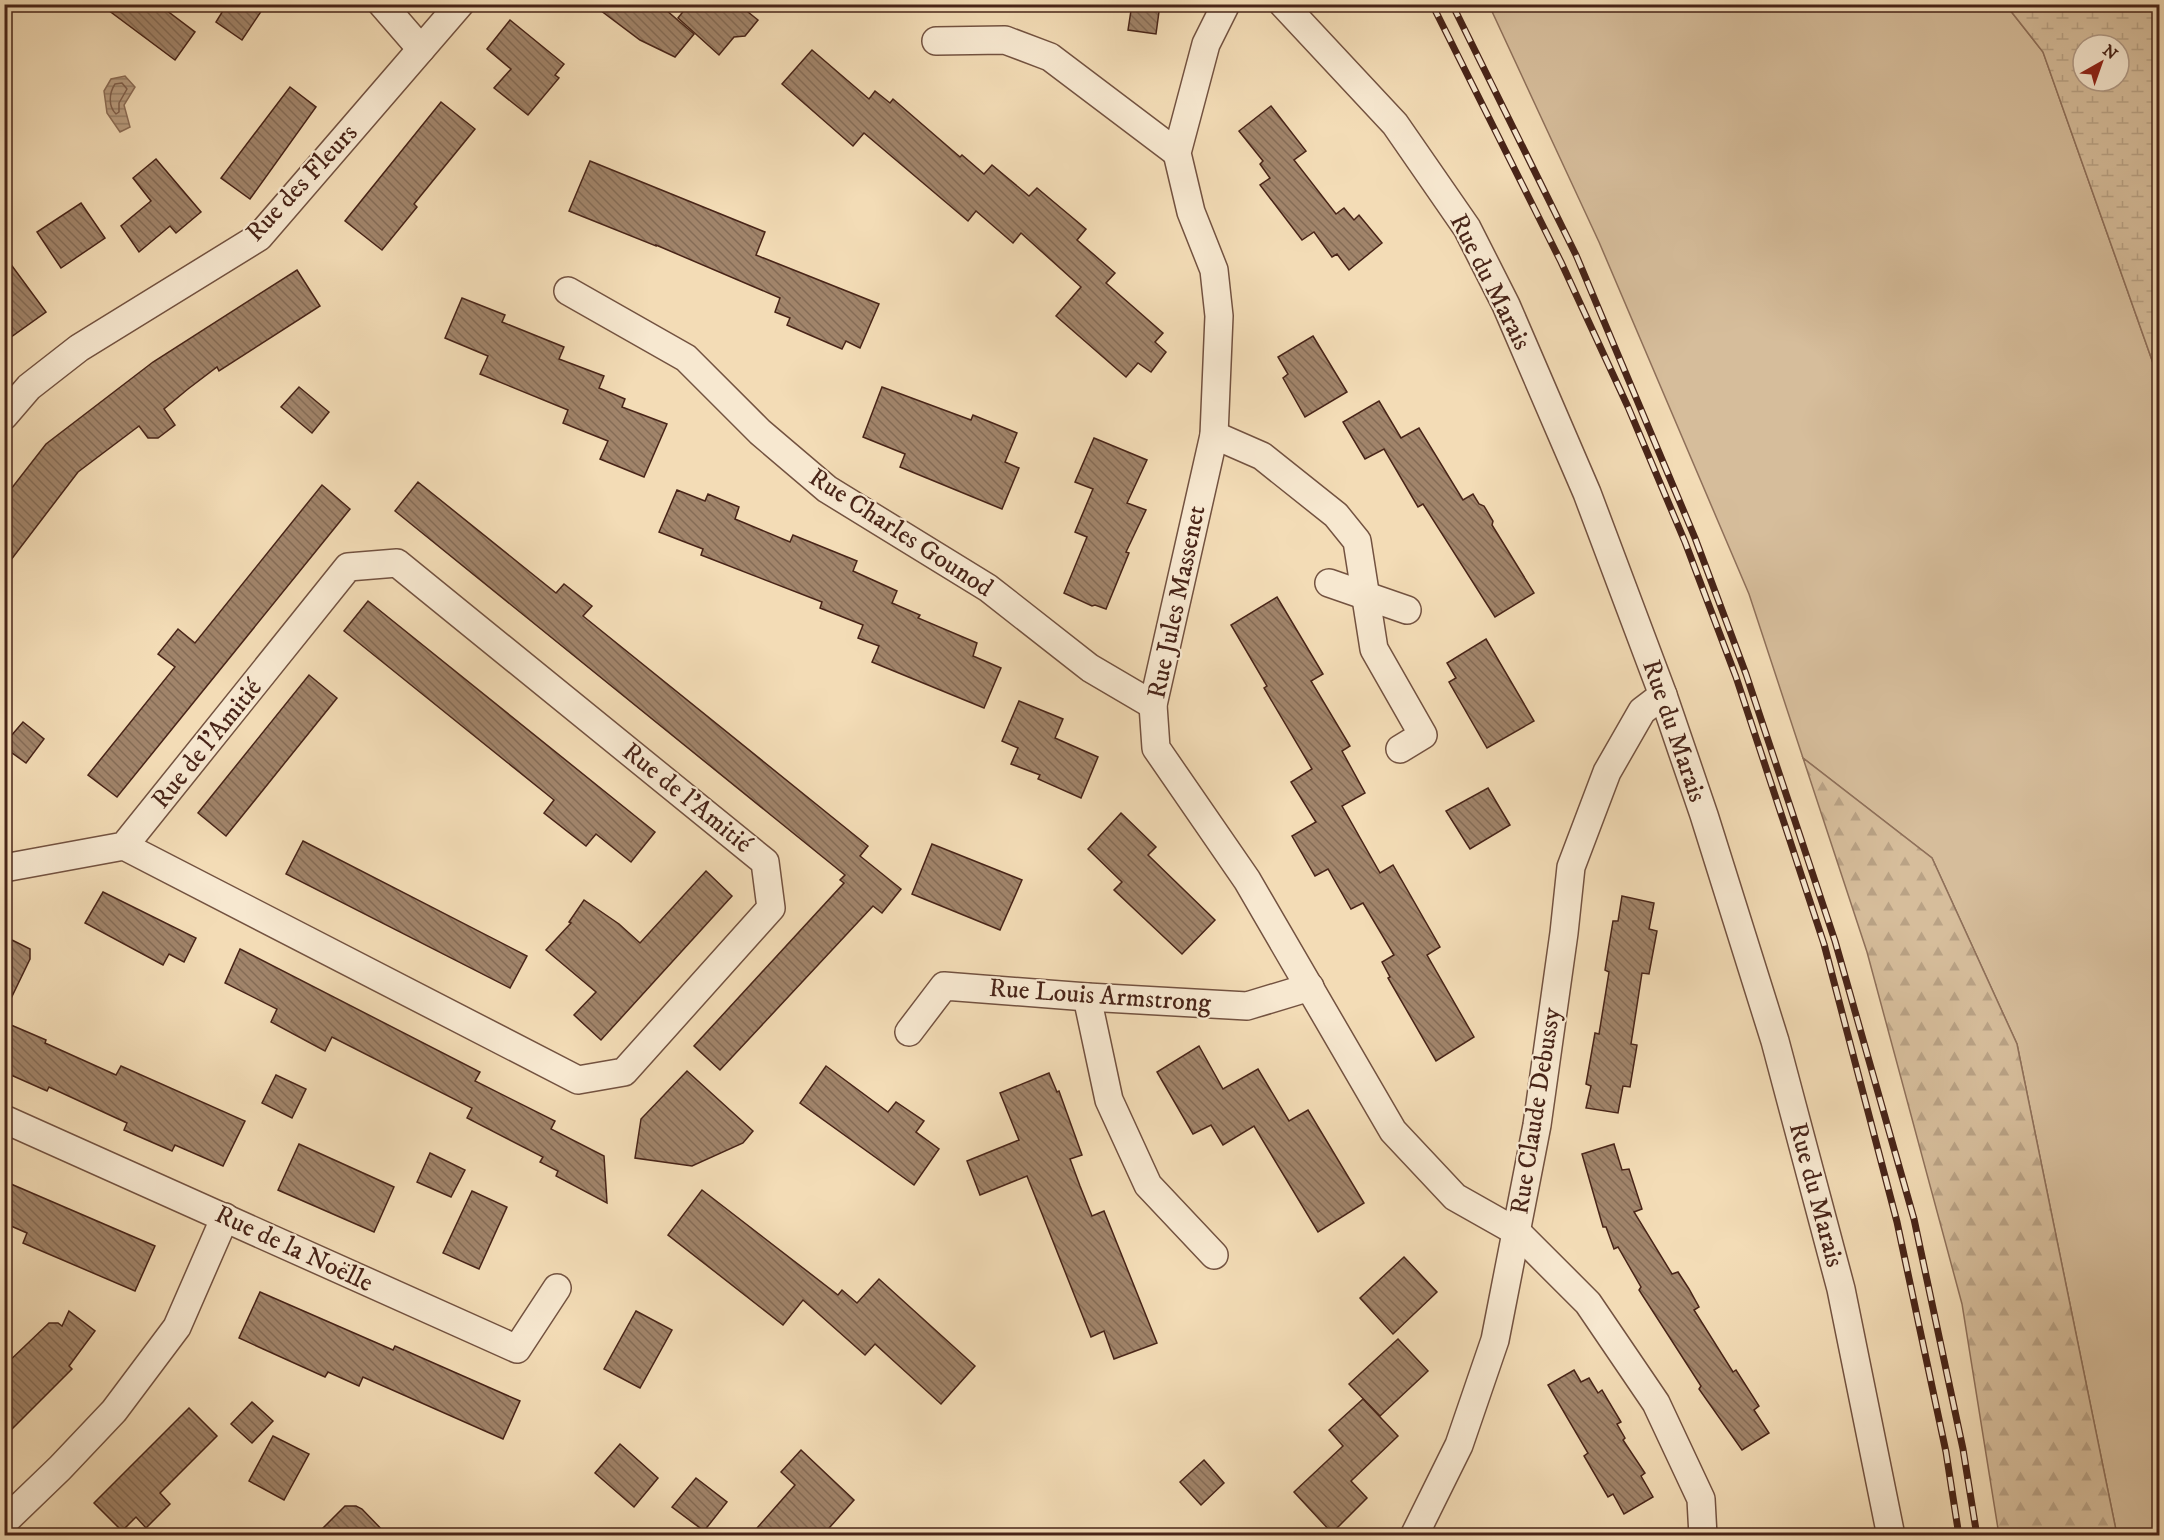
<svg xmlns="http://www.w3.org/2000/svg" width="2164" height="1540" font-family="'IM FELL DW Pica',serif">
	<style>
		.green { fill: #d6bd9b; stroke: #8f705a; stroke-width: 1.5 }
		.forest { fill: url(#forest-firs); stroke: #8f705a; stroke-width: 1.5 }
		.wetland { fill: url(#wetland-marsh); stroke: #8f705a; stroke-width: 1.5; fill-rule: evenodd }
		.water { fill: url(#water-rules); stroke: #8c6d56; stroke-width: 1.5 }
		.lines { fill: none; stroke-linecap: round; stroke-linejoin: round }
		.shore { stroke: #80604c; stroke-width: 1.5 }
		.building { fill: url(#building-back-hatch); stroke: #482418; stroke-width: 1.5 }
		.street-casing { stroke: #735240; stroke-width: 30 }
		.street { stroke: #f7e8d0; stroke-width: 27 }
		.rail-casing { stroke: #482418; stroke-width: 7 }
		.rail { stroke: #f7e8d0; stroke-width: 4.5; stroke-dasharray: 14; stroke-linecap: butt }
		.labels { text-anchor: middle; dominant-baseline: central; stroke-width: 4.5; stroke-linejoin: round; paint-order: stroke }
		.street-label { font-size: 26px; fill: #482418; stroke: #f7e8d0 }
	</style>
	<defs>
		<pattern id="forest-firs" width="22" height="20" patternUnits="userSpaceOnUse" patternTransform="scale(1.5)"><rect width="22" height="20" fill="#d6bd9b"/><path d="M5 1l3.5 6h-7zM16 11l3.5 6h-7z" fill="#b9a285"/></pattern>
		<pattern id="wetland-marsh" width="20" height="14" patternUnits="userSpaceOnUse" patternTransform="scale(1.5)"><rect width="20" height="14" fill="#d6bd9b"/><path d="M1 5h8M5 5V1M11 12h8M15 12V8" fill="none" stroke="#b9a285"/></pattern>
		<pattern id="water-rules" width="6" height="5" patternUnits="userSpaceOnUse" patternTransform="scale(1.5)"><rect width="6" height="5" fill="#b99d80"/><path d="M0 2.5h6" fill="none" stroke="#988068"/></pattern>
		<pattern id="building-back-hatch" width="6" height="6" patternUnits="userSpaceOnUse" patternTransform="scale(1.5)"><rect width="6" height="6" fill="#a1846a"/><path d="M-1 5l2 2M0 0l6 6M5-1l2 2" fill="none" stroke="#856c56"/></pattern>
	</defs>
	<rect width="100%" height="100%" fill="#f3dcb6"/>
	<filter id="stains"><feTurbulence type="fractalNoise" baseFrequency=".00333" numOctaves="4"/><feColorMatrix values="0 0 0 0 .2 0 0 0 0 .09 0 0 0 0 .02 0 0 0 .5 -.17"/></filter>
	<radialGradient id="worn" r=".72"><stop offset=".6" stop-color="#630" stop-opacity="0"/><stop offset="1" stop-color="#630" stop-opacity=".3"/></radialGradient>
	<!-- green -->
	<path class="green" d="M1489 5H2006L2043 52 2159 380V1535H2117L2017 1044 1932 858 1803 758 1749 594 1599 242Z"/>
	<!-- forest -->
	<path class="forest" d="M1803 758 1932 858 2017 1044 2117 1535H1999L1962 1304 1867 952Z"/>
	<!-- wetland -->
	<path class="wetland" d="M2006 5H2159V380L2043 52ZM2083 45H2119V81H2083Z"/>
	<!-- water -->
	<path class="water" d="M125 76 135 87 124 105 130 127 120 132 107 113 104 91 111 79Z"/>
	<g class="lines">
		<!-- shore -->
		<path class="shore" d="M122 83 127 89 119 103V112L116 114C108 106 109 93 115 84Z"/>
	</g>
	<!-- building -->
	<g class="building">
		<path d="M100 4H158L195 32 175 60Z"/>
		<path d="M227 4H266L242 40 216 22Z"/>
		<path d="M592 4H659L694 34 675 57 640 40Z"/>
		<path d="M689 4H738L758 20 745 36 734 37 719 55 678 18Z"/>
		<path d="M1132 4H1160L1156 34 1128 30Z"/>
		<path d="M510 20 564 64 555 75 559 78 528 115 494 88 511 69 487 49Z"/>
		<path d="M812 50 869 99 875 91 890 103 893 99 960 157 962 155 984 174 992 165 1029 196 1037 188 1086 229 1077 240 1115 273 1106 283 1163 333 1155 342 1166 352 1151 372 1138 363 1126 377 1056 316 1081 287 1021 233 1013 243 976 211 968 221 864 133 853 146 782 84Z"/>
		<path d="M290 87 316 107 250 199 221 178Z"/>
		<path d="M441 102 475 129 414 204 417 207 382 250 345 221Z"/>
		<path d="M1271 106 1306 151 1294 160 1336 214 1344 208 1354 220 1359 215 1382 243 1349 270 1337 254 1332 257 1314 232 1302 240 1260 185 1270 178 1260 164 1263 161 1239 131Z"/>
		<path d="M156 159 201 212 176 233 170 226 139 252 121 226 151 201 133 178Z"/>
		<path d="M590 161 765 232 756 255 879 304 860 348 846 341 842 349 787 325 790 318 775 312 780 298 656 245V246L569 211Z"/>
		<path d="M81 203 105 238 61 268 37 232Z"/>
		<path d="M4 255 46 312 4 342Z"/>
		<path d="M297 270 320 306 219 371 217 367 188 389 164 409 175 425 158 438H148L139 426 78 472 4 569V498L46 444 153 362Z"/>
		<path d="M462 298 505 315 502 322 564 347 559 359 604 376 599 388 625 399 622 407 667 424 644 477 600 459 608 441 563 423 568 410 480 374 488 356 445 338Z"/>
		<path d="M1313 336 1347 392 1305 417 1283 378 1288 374 1278 357Z"/>
		<path d="M299 387 329 412 312 433 281 407Z"/>
		<path d="M882 387 971 420 973 415 1017 433 1005 462 1019 468 1002 509 900 467 905 454 863 437Z"/>
		<path d="M1379 401 1401 438 1419 428 1463 500 1473 494 1479 504 1484 506 1493 521 1492 525 1534 593 1495 617 1423 504 1418 507 1384 449 1365 459 1343 422Z"/>
		<path d="M1094 438 1147 460 1127 503 1146 510 1126 552 1129 553 1106 609 1095 605 1092 606 1064 593 1087 537 1075 532 1093 489 1075 482Z"/>
		<path d="M418 482 556 593 564 584 592 606 583 616 868 846 860 856 901 889 882 913 873 906 720 1070 694 1046 844 883 840 880 845 875 395 511Z"/>
		<path d="M322 485 350 509 117 797 88 775 175 667 158 654 178 629 195 643Z"/>
		<path d="M677 490 705 501 708 494 739 507 735 519 790 542 793 535 857 561 853 571 897 591 892 603 920 615 918 618 977 643 973 656 1001 668 984 708 872 662 879 646 858 638 863 625 820 608 822 602 701 555 703 549 659 532Z"/>
		<path d="M1277 597 1323 674 1311 681 1350 746 1342 751 1365 793 1342 806 1380 873 1393 865 1440 947 1427 955 1474 1037 1436 1061 1388 978 1390 977 1382 962 1394 955 1363 903 1351 909 1328 869 1315 876 1292 836 1316 822 1291 782 1312 769 1264 688 1267 686 1231 625Z"/>
		<path d="M368 601 655 832 631 862 596 834 586 846 544 813 554 800 344 631Z"/>
		<path d="M1486 639 1534 721 1487 748 1449 682 1456 678 1447 663Z"/>
		<path d="M309 675 337 698 226 836 198 813Z"/>
		<path d="M1019 701 1063 719 1055 738 1098 757 1081 798 1038 779 1040 775 1011 764 1018 748 1002 741Z"/>
		<path d="M23 722 44 739 26 763 4 747V744Z"/>
		<path d="M1488 788 1510 825 1470 849 1446 811Z"/>
		<path d="M1121 813 1156 847 1148 855 1215 920 1182 954 1114 890 1122 882 1088 849Z"/>
		<path d="M303 841 527 956 510 988 286 874Z"/>
		<path d="M932 844 1022 880 1000 930 912 894Z"/>
		<path d="M706 871 732 896 601 1040 574 1015 596 992 546 950 571 923 569 922 584 900 619 924 640 943Z"/>
		<path d="M103 892 196 938 184 962 169 954 163 965 85 923Z"/>
		<path d="M1622 896 1654 903 1649 929 1657 931 1649 974 1642 973 1631 1044 1637 1045 1630 1087 1623 1086 1618 1113 1586 1108 1591 1086 1586 1084 1595 1033 1599 1034 1609 972 1605 970 1613 921H1618Z"/>
		<path d="M4 936 30 949V959L4 1013Z"/>
		<path d="M240 949 480 1072 475 1081 555 1121 551 1129 604 1156 607 1203 556 1176 558 1171 540 1162 543 1157 467 1118 472 1108 332 1037 325 1051 271 1022 277 1009 225 983Z"/>
		<path d="M4 1022 46 1040 45 1043 116 1075 121 1066 245 1121 223 1166 175 1145 172 1151 124 1130 127 1123 49 1087 47 1091 4 1072Z"/>
		<path d="M1199 1046 1223 1089 1258 1069 1289 1121 1308 1110 1364 1203 1318 1232 1254 1126 1223 1145 1211 1125 1193 1134 1157 1072Z"/>
		<path d="M826 1066 888 1112 896 1102 924 1121 916 1132 939 1149 914 1185 800 1103Z"/>
		<path d="M687 1071 753 1131 743 1143 692 1166 635 1158 641 1119Z"/>
		<path d="M1049 1073 1057 1092 1059 1091 1082 1155 1070 1159 1080 1186 1092 1216 1104 1211 1157 1343 1114 1359 1104 1331 1091 1337 1027 1176 980 1195 967 1161 1019 1140 1000 1093Z"/>
		<path d="M276 1075 306 1089 292 1118 262 1103Z"/>
		<path d="M299 1144 394 1187 374 1232 278 1190Z"/>
		<path d="M1614 1144 1622 1170 1629 1169 1642 1209 1634 1212 1672 1274 1678 1272 1689 1289 1699 1307 1694 1310 1733 1372 1736 1370 1759 1406 1754 1410 1769 1433 1742 1450 1699 1389 1701 1386 1639 1290 1641 1287 1618 1247 1614 1249 1606 1227H1603L1582 1154Z"/>
		<path d="M430 1153 465 1170 451 1197 417 1182Z"/>
		<path d="M4 1181 155 1246 135 1291 23 1243 27 1233 4 1223Z"/>
		<path d="M702 1190 838 1295 842 1290 857 1303 879 1279 975 1366 941 1404 875 1344 865 1355 803 1300 783 1325 668 1235Z"/>
		<path d="M472 1191 507 1207 479 1269 443 1253Z"/>
		<path d="M1404 1257 1437 1292 1393 1334 1360 1298Z"/>
		<path d="M260 1292 393 1350 395 1346 520 1401 503 1439 363 1377 359 1386 328 1372 325 1377 239 1338Z"/>
		<path d="M69 1311 95 1331 69 1366 72 1369 4 1437V1366L49 1323H58L62 1326Z"/>
		<path d="M636 1311 672 1330 640 1388 604 1369Z"/>
		<path d="M1398 1339 1428 1371 1380 1416 1349 1384Z"/>
		<path d="M1574 1370 1581 1382 1589 1378 1598 1393 1602 1390 1621 1422 1617 1424 1625 1438 1623 1440 1645 1473 1641 1476 1653 1497 1624 1514 1613 1494 1608 1497 1584 1456 1588 1453 1548 1385Z"/>
		<path d="M1363 1399 1398 1436 1351 1481 1367 1498 1332 1533 1294 1492 1343 1446 1329 1430Z"/>
		<path d="M252 1402 273 1421 252 1443 231 1424Z"/>
		<path d="M189 1408 217 1436 160 1493 170 1504 146 1528 136 1517 122 1531 94 1503Z"/>
		<path d="M273 1436 309 1454 284 1500 249 1481Z"/>
		<path d="M620 1444 658 1478 634 1507 595 1473Z"/>
		<path d="M801 1450 854 1500 822 1536H750L795 1485 781 1472Z"/>
		<path d="M1204 1460 1224 1483 1201 1505 1180 1482Z"/>
		<path d="M696 1478 727 1502 704 1531 672 1507Z"/>
		<path d="M345 1506H356L362 1509 388 1536H315Z"/>
	</g>
	<g class="lines">
		<!-- street casing -->
		<g class="street-casing">
			<g id="street">
				<path d="M382 4 421 49"/>
				<path d="M1226 4 1206 44 1177 153 1191 212 1214 270 1219 316 1214 435 1153 705 1156 748 1247 880 1393 1131 1455 1197 1517 1232 1588 1303 1656 1403 1701 1499 1703 1536"/>
				<path d="M1283 4 1395 124 1467 228 1506 305 1587 493 1663 695 1704 815 1775 1041 1841 1289 1891 1536"/>
				<path d="M936 41 1005 40 1050 57 1177 153"/>
				<path d="M568 291 686 358 760 432 827 489 988 588 1090 668 1153 705"/>
				<path d="M4 416 29 387 79 348 259 237 460 4"/>
				<path d="M1214 435 1262 456 1336 515 1357 541 1374 649 1423 735 1400 749"/>
				<path d="M1329 583 1407 610"/>
				<path d="M4 868 124 846 578 1080 624 1072 771 908 765 862 397 563 348 567 124 846"/>
				<path d="M1087 997 1109 1100 1148 1185 1214 1255"/>
				<path d="M909 1032 944 986 1087 997 1247 1006 1310 987"/>
				<path d="M4 1119 517 1349 557 1288"/>
				<path d="M4 1522 60 1468 114 1411 177 1327 225 1217"/>
				<path d="M1414 1536 1459 1445 1495 1340 1537 1125 1564 933 1571 867 1607 772 1642 711 1663 695"/>
			</g>
		</g>
		<!-- street -->
		<use href="#street" class="street"/>
		<!-- rail casing -->
		<g class="rail-casing">
			<g id="rail">
				<path d="M1432 4 1561 262 1628 407 1685 542 1736 677 1824 944 1897 1222 1946 1452 1959 1536"/>
				<path d="M1452 4 1576 255 1695 538 1746 674 1835 941 1914 1219 1963 1449 1977 1536"/>
			</g>
		</g>
		<!-- rail -->
		<use href="#rail" class="rail"/>
	</g>
	<g class="labels">
		<!-- street labels -->
		<g class="street-label">
			<text transform="translate(302 183) rotate(-47)">Rue des Fleurs</text>
			<text transform="translate(1490 282) rotate(63)">Rue du Marais</text>
			<text transform="translate(901 533) rotate(33)">Rue Charles Gounod</text>
			<text transform="translate(1177 602) rotate(-78)">Rue Jules Massenet</text>
			<text transform="translate(1674 731) rotate(71)">Rue du Marais</text>
			<text transform="translate(207 744) rotate(-51)">Rue de l'Amitié</text>
			<text transform="translate(687 798) rotate(39)">Rue de l'Amitié</text>
			<text transform="translate(1100 996) rotate(4)">Rue Louis Armstrong</text>
			<text transform="translate(1536 1111) rotate(-81)">Rue Claude Debussy</text>
			<text transform="translate(1816 1195) rotate(75)">Rue du Marais</text>
			<text transform="translate(294 1249) rotate(25)">Rue de la Noëlle</text>
		</g>
	</g>
	<!-- margin -->
	<rect width="2164" height="1540" fill="none" stroke="#f3dcb6" stroke-width="24"/>
	<rect x="6" y="6" width="2152" height="1528" fill="none" stroke="#482418" stroke-width="3"/>
	<rect x="12" y="12" width="2140" height="1516" fill="none" stroke="#482418" stroke-width="1.5"/>
	<!-- north arrow -->
	<g transform="translate(2101 63) rotate(40)"><circle r="28" fill="#f7e8d0" stroke="#b19a86" stroke-width="1.5"/>
	<path d="M0-4.5L10 22L0 15L-10 22Z" fill="#8f2418"/>
	<text y="-9" font-size="16" font-weight="bold" text-anchor="middle" fill="#482418">N</text>
	</g>
	<rect width="100%" height="100%" filter="url(#stains)"/>
	<rect width="100%" height="100%" fill="url(#worn)"/>
</svg>
